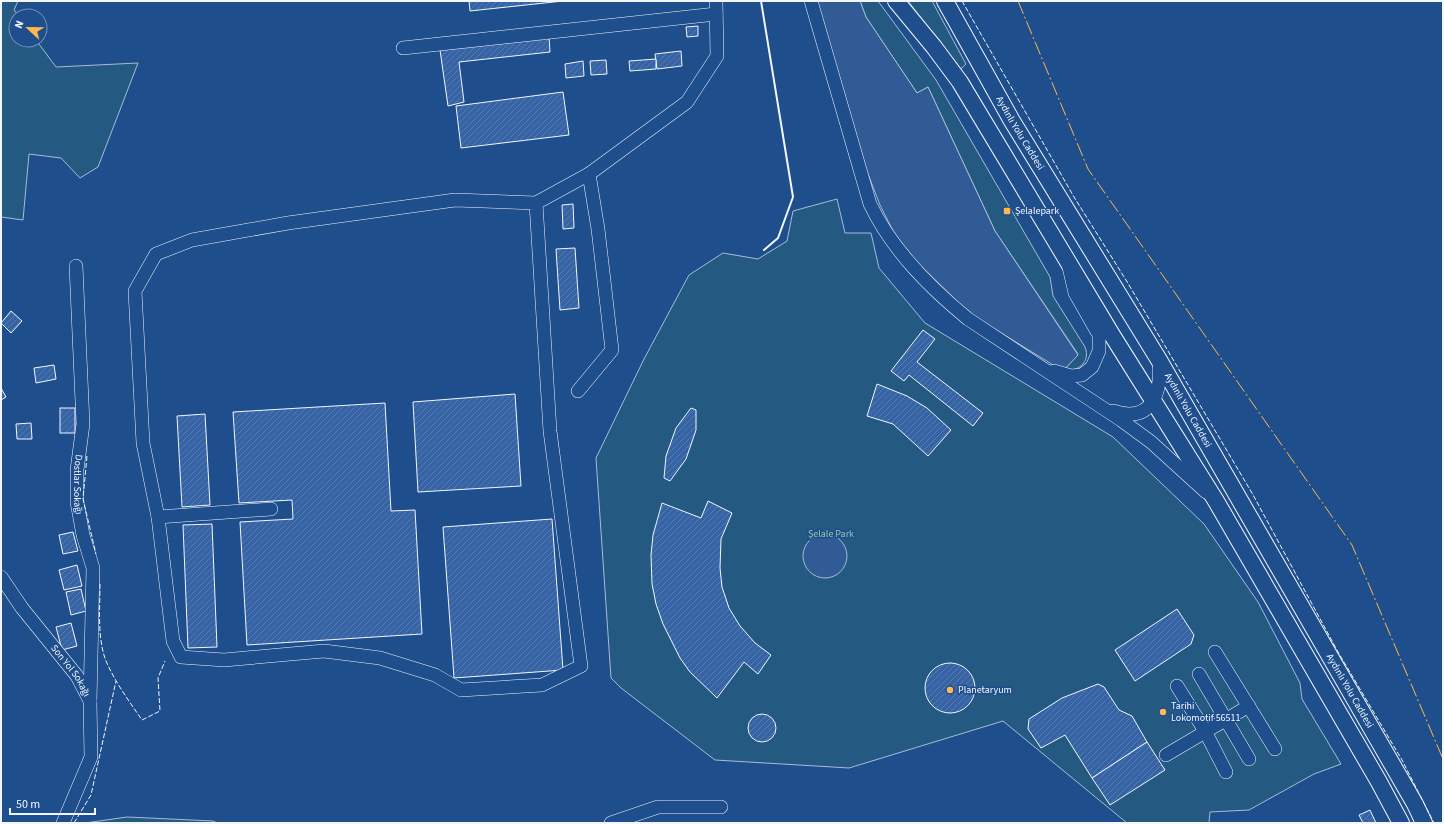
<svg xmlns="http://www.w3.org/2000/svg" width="1444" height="824" font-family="'Source Sans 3',sans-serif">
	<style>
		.green { fill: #245a82; stroke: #a8bbd7 }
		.forest { fill: url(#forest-firs); stroke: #a8bbd7 }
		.parking { fill: #305b95; stroke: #a8bbd7 }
		.building { fill: url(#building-hatch); stroke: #f2f6ff }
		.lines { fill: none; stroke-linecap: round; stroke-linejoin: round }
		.minor-casing { stroke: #f2f6ff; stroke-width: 14 }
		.major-casing { stroke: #f2f6ff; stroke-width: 18 }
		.minor { stroke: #1f4e8c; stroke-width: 13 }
		.major { stroke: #1f4e8c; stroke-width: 16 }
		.fence { stroke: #f2f6ff; stroke-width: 1; stroke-dasharray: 5 2; stroke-linecap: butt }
		.wall { stroke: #f2f6ff; stroke-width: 2 }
		.power { stroke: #ffb74d; stroke-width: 1; stroke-dasharray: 14 3 2 3; stroke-linecap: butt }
		.poi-dot { fill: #ffb74d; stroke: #1f4e8c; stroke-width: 1.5 }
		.labels { text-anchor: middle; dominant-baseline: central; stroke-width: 3; stroke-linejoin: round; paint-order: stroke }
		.street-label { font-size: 10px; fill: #f2f6ff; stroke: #1f4e8c }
		.poi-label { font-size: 10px; fill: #f2f6ff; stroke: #1f4e8c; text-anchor: start }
		.park-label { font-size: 10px; fill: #97c8a6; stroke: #1f4e8c }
	</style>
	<defs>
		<pattern id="forest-firs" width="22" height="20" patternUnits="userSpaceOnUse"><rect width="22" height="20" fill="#245a82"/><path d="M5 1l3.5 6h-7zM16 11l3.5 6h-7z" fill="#447295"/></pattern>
		<pattern id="building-hatch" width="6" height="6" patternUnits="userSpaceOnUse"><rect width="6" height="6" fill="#3563a3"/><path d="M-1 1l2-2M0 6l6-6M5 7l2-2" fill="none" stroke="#537ab1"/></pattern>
	</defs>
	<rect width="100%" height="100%" fill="#1f4e8c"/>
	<!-- green -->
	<g class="green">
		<path d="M1 1H18L14 10 19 16H16V40H36L56 67 138 63 98 167 80 178 61 158 29 154 23 220 1 217Z"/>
		<path d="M860 1H878L936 80 1050 277 1053 296 1085 347C1091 362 1078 372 1063 371L1078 354 995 231 928 87 917 93 866 17Z"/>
		<path d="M908 1H932L966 64 961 69Z"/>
		<path d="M837 199 845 233H871L879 268 925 323 1113 437 1204 524 1258 602 1300 683 1302 699 1341 764 1314 774 1249 810 1210 812 1209 823H1127L1003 721 849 768 715 760 621 688 611 678 596 458 644 359 689 275 723 253 758 259 787 241 793 211Z"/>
	</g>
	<!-- forest -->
	<path class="forest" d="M127 817 213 821 217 823H85Z"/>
	<!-- parking -->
	<g class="parking">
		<path d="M816 1H860L866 17 917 93 928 87 995 231 1078 355 1063 371 970 314 917 262 895 235 880 205 863 161Z"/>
		<circle cx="825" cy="556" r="22"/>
	</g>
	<!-- building -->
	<g class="building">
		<path d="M469 1H563L470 11Z"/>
		<path d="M698 26V36L687 37 686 27Z"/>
		<path d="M549 36 550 52 459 62 464 102 448 106 440 50Z"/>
		<path d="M681 51 682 66 657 69 655 54Z"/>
		<path d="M656 59V69L630 71 629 61Z"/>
		<path d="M606 60 607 74 591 75 590 61Z"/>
		<path d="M583 61 584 76 566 78 565 64Z"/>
		<path d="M563 92 569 135 461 148 456 106Z"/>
		<path d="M573 204 574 228 563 229 562 205Z"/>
		<path d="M575 248 579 308 560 310 556 249Z"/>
		<path d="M11 311 22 321 11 333 1 323Z"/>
		<path d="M923 330 935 339 917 362 983 413 973 426 909 375 904 381 891 371Z"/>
		<path d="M54 365 56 379 36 383 34 368Z"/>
		<path d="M877 384 907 396 927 408 951 430 928 456 893 424 867 416Z"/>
		<path d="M1 388 6 397 1 400Z"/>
		<path d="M515 394 521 486 418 492 413 402Z"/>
		<path d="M385 403 391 511 415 510 422 634 247 645 240 522 293 519 292 500 239 503 233 412Z"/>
		<rect x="60" y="408" width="15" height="25"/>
		<path d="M691 408 696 410V430L686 459 670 481 664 478 666 456 676 428Z"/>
		<path d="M205 414 210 505 182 507 177 416Z"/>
		<path d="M31 423 32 439H17L16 424Z"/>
		<path d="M708 501 732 513 721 539 720 568 722 587 729 608 740 626 755 643 771 655 758 674 744 662 717 698 690 672 680 658 663 624 656 604 652 584 651 555 653 535 662 503 701 518Z"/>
		<path d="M552 519 563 670 454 678 443 527Z"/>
		<path d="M212 524 217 647 188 648 183 525Z"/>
		<path d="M73 532 78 551 63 554 59 535Z"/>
		<path d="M77 565 82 586 64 590 59 570Z"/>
		<path d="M81 589 86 611 71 615 66 592Z"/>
		<path d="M1177 609 1194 635 1191 644 1135 681 1115 650Z"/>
		<path d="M71 623 77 646 62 650 56 627Z"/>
		<circle cx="950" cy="688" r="25"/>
		<path d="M1098 684 1104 687 1119 710 1132 716 1147 742 1092 778 1065 735 1041 748 1028 729 1029 719 1062 698Z"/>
		<circle cx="762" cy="728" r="14"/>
		<path d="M1147 742 1165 770 1110 805 1092 778Z"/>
		<path d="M1370 810 1376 823H1363L1359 815Z"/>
	</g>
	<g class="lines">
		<!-- minor casing -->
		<g class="minor-casing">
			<g id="minor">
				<path d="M811 1 870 204C892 250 929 287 968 319L1121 420 1151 442 1206 492"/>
				<path d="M403 48 716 14"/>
				<path d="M536 203 550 431 581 666 542 685 461 690 435 675 380 658 324 651 224 660 181 657 173 641 158 517 143 443 135 291 156 254 192 240 288 223 455 200 536 203 589 174"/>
				<path id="s1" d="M76 266 83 424 77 470V502L83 535 93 568 90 701"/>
				<path d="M1054 371 1071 376 1082 375 1092 367 1099 351V335L1075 293 1069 267"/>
				<path d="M578 391 612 350 598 229 589 174 687 102 717 56 716 1"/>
				<path d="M1113 411C1152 424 1162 393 1159 360"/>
				<path d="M158 517 271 509"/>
				<path id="s2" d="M1 577 22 608 77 676 90 701 91 757 63 823"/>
				<path d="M1215 652 1275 749"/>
				<path d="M1199 674 1249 759"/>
				<path d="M1177 686 1205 731 1226 772"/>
				<path d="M1166 755 1249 706"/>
				<path d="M611 823 658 807H721"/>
			</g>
		</g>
		<!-- major casing -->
		<g class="major-casing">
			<g id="major">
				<path d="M896 1 934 47 960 82 1112 335 1216 501 1379 782 1401 823"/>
				<path id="s3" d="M945 1 1012 121 1159 360 1415 804 1424 823"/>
			</g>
		</g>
		<!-- minor -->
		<use href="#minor" class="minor"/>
		<!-- major -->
		<use href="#major" class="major"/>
		<!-- fence -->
		<g class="fence">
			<path d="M962 1 1074 197 1126 280 1252 493 1338 652 1402 760 1434 823"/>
			<path d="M87 456 83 499 96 554"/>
			<path d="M100 584C100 608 97 638 106 661 115 682 129 701 142 720L160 711 158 678 165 661"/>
			<path d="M74 823 91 795 116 681"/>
		</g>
		<!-- wall -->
		<path class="wall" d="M761 1 793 197 778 238 764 250"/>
		<!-- power -->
		<path class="power" d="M1018 1 1088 169 1352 545 1443 759"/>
	</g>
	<!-- markers -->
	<g class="poi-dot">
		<rect x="1003" y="207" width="8" height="8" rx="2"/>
		<circle cx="950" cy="690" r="4"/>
		<circle cx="1163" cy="712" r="4"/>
	</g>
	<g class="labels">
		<!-- street labels -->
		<g class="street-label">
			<text stroke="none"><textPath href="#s3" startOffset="152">Aydınlı Yolu Caddesi</textPath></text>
			<text stroke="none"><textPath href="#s3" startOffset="476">Aydınlı Yolu Caddesi</textPath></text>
			<text stroke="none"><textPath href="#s1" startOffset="219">Dostlar Sokağı</textPath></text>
			<text stroke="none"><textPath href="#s2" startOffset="117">Son Yol Sokağı</textPath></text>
			<text stroke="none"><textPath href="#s3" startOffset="800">Aydınlı Yolu Caddesi</textPath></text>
		</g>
		<!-- poi labels -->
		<g class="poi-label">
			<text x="1015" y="211">Şelalepark</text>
			<text x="958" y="690">Planetaryum</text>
			<text x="1171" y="706">Tarihi<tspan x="1171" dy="12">Lokomotif 56511</tspan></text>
		</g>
		<!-- park labels -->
		<g class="park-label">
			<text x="831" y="534">Şelale Park</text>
		</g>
	</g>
	<!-- border -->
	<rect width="1444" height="824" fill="none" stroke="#f2f6ff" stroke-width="4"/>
	<!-- north arrow -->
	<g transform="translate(28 28) rotate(292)"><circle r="19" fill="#1f4e8c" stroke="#7391ba"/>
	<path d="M0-3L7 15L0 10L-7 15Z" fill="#ffb74d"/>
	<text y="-6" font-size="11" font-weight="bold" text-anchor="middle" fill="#f2f6ff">N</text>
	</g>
	<!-- scale -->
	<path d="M10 808v6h85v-6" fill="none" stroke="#f2f6ff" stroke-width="2"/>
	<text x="16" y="808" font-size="12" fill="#f2f6ff" stroke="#1f4e8c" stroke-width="3" paint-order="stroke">50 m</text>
</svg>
